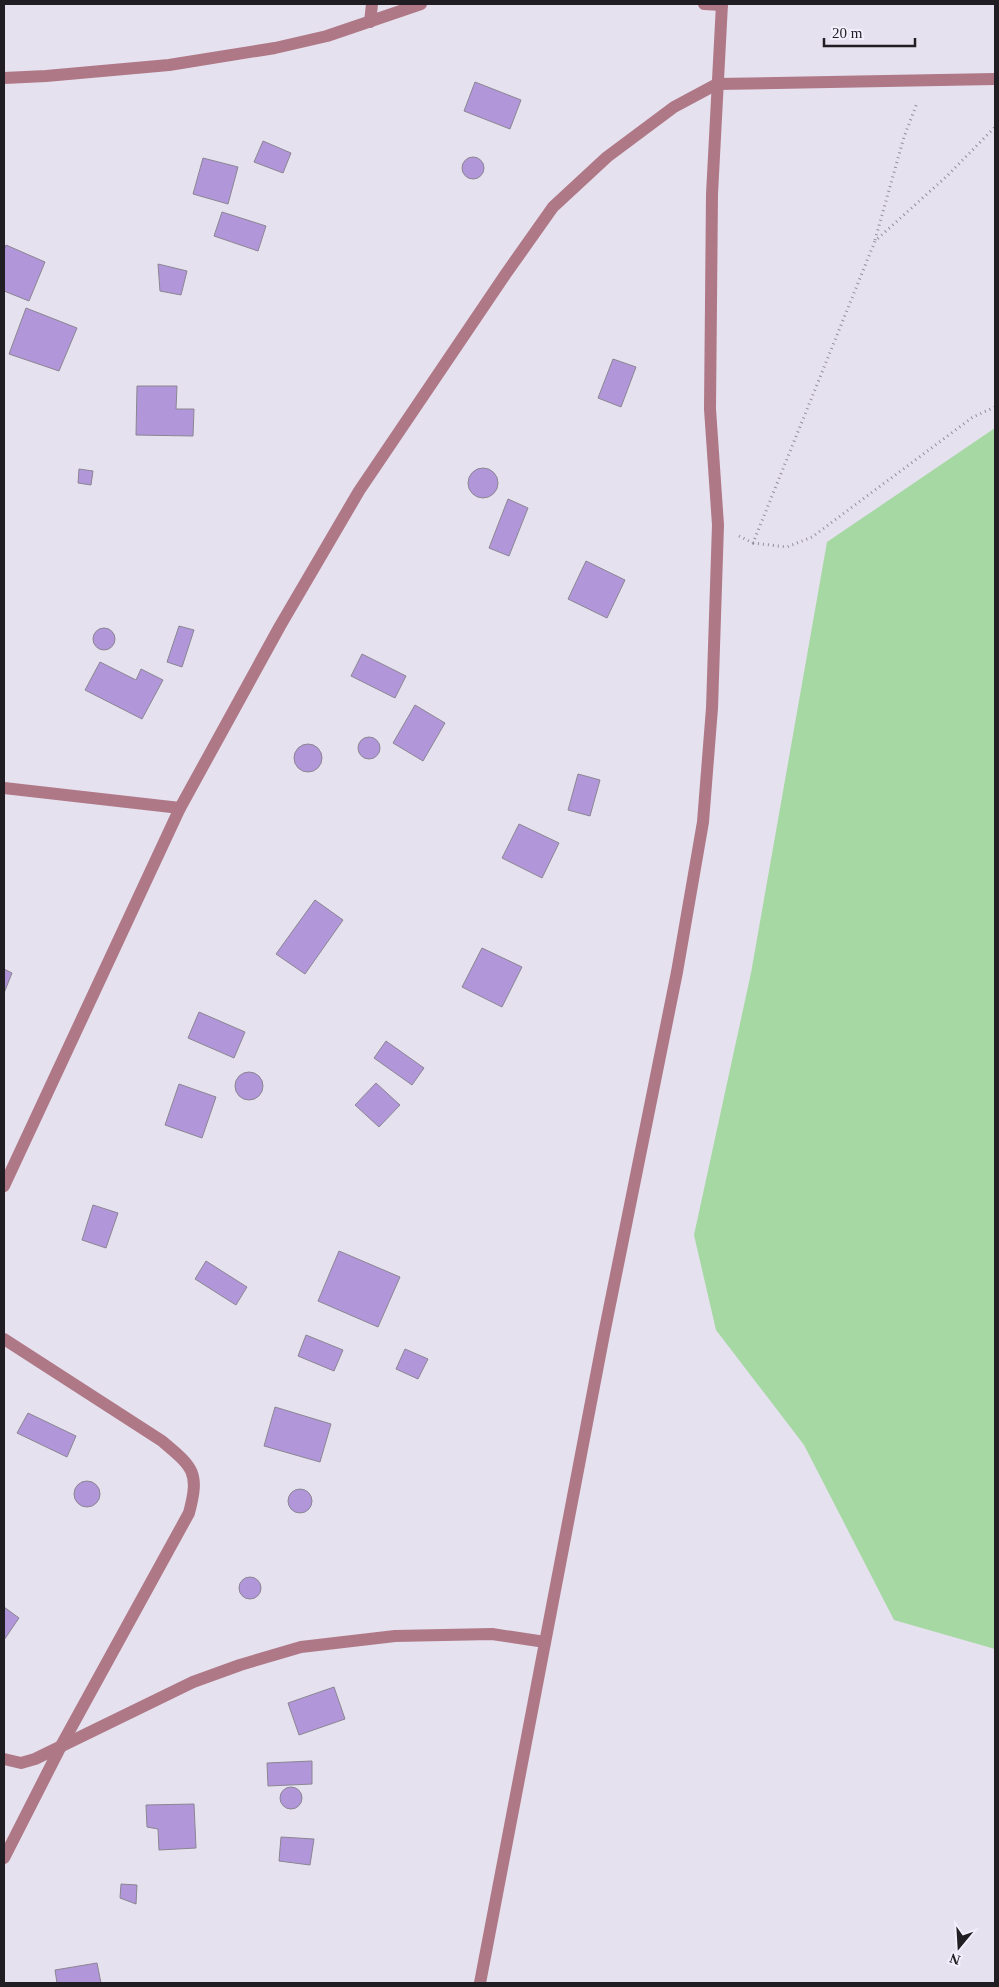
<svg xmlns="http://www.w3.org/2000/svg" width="999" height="1987" font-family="Georgia,serif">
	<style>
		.green { fill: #a6d8a3 }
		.building { fill: #b296da; stroke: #8a8692 }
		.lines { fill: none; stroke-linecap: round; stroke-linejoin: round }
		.path { stroke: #94909a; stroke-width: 3; stroke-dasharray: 1 4; stroke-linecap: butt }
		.minor { stroke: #af7887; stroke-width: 12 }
	</style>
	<rect width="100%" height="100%" fill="#e6e1ee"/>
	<!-- green -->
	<path class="green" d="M995 428V1649L894 1620 804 1445 716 1330 694 1235 751 973 827 542Z"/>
	<!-- building -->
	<g class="building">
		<path d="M475 82 521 100 510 129 464 111Z"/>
		<path d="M263 141 291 153 283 173 254 162Z"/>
		<circle cx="473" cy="168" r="11"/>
		<path d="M203 158 238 167 228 204 193 194Z"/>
		<path d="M222 212 266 226 258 251 214 236Z"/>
		<path d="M6 245 45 262 29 301 4 291V251Z"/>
		<path d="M158 264 187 271 181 295 160 291Z"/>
		<path d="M26 308 77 328 59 371 9 354Z"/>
		<path d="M613 359 636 367 621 407 598 398Z"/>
		<path d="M137 386H177L176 409H194L193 436 136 435Z"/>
		<circle cx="483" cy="483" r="15"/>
		<path d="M79 469 93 471 91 485 78 483Z"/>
		<path d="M508 499 528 508 509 556 489 548Z"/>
		<path d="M586 561 625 580 607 618 568 599Z"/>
		<path d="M179 626 194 630 182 667 167 662Z"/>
		<circle cx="104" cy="639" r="11"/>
		<path d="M362 654 406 676 395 698 351 676Z"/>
		<path d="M100 662 136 680 141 669 163 680 142 719 85 690Z"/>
		<path d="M415 705 445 723 423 761 393 743Z"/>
		<circle cx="369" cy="748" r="11"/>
		<circle cx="308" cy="758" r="14"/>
		<path d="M578 774 600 780 590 816 568 810Z"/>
		<path d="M519 824 559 843 542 878 502 858Z"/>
		<path d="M315 900 343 920 305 974 276 954Z"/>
		<path d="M482 948 522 967 502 1007 462 987Z"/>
		<path d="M4 969 12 973 4 993Z"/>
		<path d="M199 1012 245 1032 234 1058 188 1038Z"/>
		<path d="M386 1041 424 1068 412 1085 374 1058Z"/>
		<circle cx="249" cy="1086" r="14"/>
		<path d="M376 1083 400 1105 379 1127 355 1105Z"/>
		<path d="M179 1084 216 1097 202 1138 165 1125Z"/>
		<path d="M93 1205 118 1213 106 1248 82 1240Z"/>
		<path d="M339 1251 400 1277 378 1327 318 1301Z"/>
		<path d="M206 1261 247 1287 236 1305 195 1279Z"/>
		<path d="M306 1335 343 1350 334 1371 298 1356Z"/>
		<path d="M405 1349 428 1359 418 1379 396 1369Z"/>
		<path d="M275 1407 331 1424 320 1462 264 1446Z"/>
		<path d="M28 1413 76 1436 67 1457 17 1433Z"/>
		<circle cx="87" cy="1494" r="13"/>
		<circle cx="300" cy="1501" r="12"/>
		<circle cx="250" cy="1588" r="11"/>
		<path d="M4 1607 19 1618 4 1640Z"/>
		<path d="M334 1687 345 1719 299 1735 288 1703Z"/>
		<path d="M312 1761V1784L268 1786 267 1763Z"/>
		<circle cx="291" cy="1798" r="11"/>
		<path d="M194 1804 196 1848 159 1850 158 1829 147 1827 146 1805Z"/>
		<path d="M281 1837 314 1839 310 1865 279 1861Z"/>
		<path d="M121 1884 137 1885 136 1904 120 1898Z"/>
		<path d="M97 1963 101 1983H57L55 1970Z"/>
	</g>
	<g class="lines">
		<!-- path -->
		<g class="path">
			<path d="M875 240 904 137 917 103"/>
			<path d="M739 536 753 543 875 241 947 176 995 127"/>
			<path d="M753 543 787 547 812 537 973 417 995 407"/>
		</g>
		<!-- minor -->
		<g class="minor">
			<path d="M704 4 722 5"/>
			<path d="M370 22 372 4"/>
			<path d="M4 78 46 76 169 65 275 48 327 36 421 4"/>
			<path d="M4 788 180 808"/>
			<path d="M4 1186 180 808 280 626 359 491 505 275 553 207 607 157 674 107 717 84 995 79"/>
			<path d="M4 1339 162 1441C193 1467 200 1472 189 1513L61 1746 4 1858"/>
			<path d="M4 1759 21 1763 35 1759 193 1682 240 1665 301 1647 395 1636 492 1634 545 1642"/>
			<path d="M480 1983 604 1334 677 972 703 822 712 708 718 525 710 409 712 194 722 4"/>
		</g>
	</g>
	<!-- border -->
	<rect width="999" height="1987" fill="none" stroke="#201e23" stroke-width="10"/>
	<!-- north arrow -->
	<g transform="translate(959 1947) rotate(198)" stroke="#f3eefc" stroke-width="4" paint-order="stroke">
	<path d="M0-4L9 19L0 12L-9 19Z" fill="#201e23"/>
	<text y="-8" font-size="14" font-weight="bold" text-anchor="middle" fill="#201e23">N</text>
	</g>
	<!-- scale -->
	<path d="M824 38v8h91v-8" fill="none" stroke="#201e23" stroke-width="2.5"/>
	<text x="832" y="38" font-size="15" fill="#201e23" stroke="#f3eefc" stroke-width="4" paint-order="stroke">20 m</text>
</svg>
